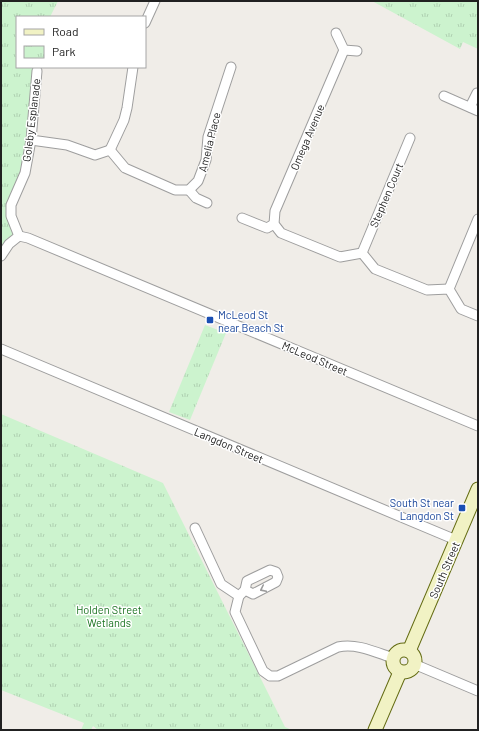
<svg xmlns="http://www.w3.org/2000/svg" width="479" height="731" font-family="Barlow,sans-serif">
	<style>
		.park { fill: url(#park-tufts) }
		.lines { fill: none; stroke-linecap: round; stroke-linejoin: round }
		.street-casing { stroke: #9e9e9e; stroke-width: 11 }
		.secondary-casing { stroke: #646c13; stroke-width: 15 }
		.street { stroke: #fff; stroke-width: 9 }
		.secondary { stroke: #f1f2c4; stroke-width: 13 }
		.oneway { stroke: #9b9b9b }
		.transit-dot { fill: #1a4fb4; stroke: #fff; stroke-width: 1.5 }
		.labels { text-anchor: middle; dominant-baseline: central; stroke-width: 3; stroke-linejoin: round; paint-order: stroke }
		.street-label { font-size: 11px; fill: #212121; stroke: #fff }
		.transit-label { font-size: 11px; fill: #164399; stroke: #fff; text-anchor: start }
		.park-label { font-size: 11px; fill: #1a7320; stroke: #fff }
	</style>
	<defs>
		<pattern id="park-tufts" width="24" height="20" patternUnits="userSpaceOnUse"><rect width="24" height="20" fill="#ccf3ce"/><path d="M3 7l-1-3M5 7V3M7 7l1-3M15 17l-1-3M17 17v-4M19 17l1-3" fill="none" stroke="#afd0b1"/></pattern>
	</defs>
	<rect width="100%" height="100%" fill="#f0ede8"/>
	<!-- park -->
	<g class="park">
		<path d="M1 1H58L50 17H17V67H38L31 140 11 205 19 236 1 256Z"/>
		<path d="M372 1H474L478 3V49L463 42 460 49Z"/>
		<path d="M205 325 226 333 190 420 169 412Z"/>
		<path d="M1 414 163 483 285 727 292 730H98L93 726 91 730H81L84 723 1 690Z"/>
	</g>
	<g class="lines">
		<!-- street casing -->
		<g class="street-casing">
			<g id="street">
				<path d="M145 23 155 1"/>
				<path d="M336 33 344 50 357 51"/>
				<path d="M344 50 275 211 274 224 281 233 340 257 362 253 375 269 427 290 449 289 461 309 478 316"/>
				<path d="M444 96 478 111"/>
				<path d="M470 107 477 93"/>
				<path d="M31 140 67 145 95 155 110 150 125 168 175 190H189L198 181 206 160 208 137 231 67"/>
				<path d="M110 150 124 120 127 108 133 67"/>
				<path d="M189 190 196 198 207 203"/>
				<path d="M242 218 267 228 274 224"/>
				<path d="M19 236 28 238 478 426"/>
				<path d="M19 236 11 216V205L25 173 31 140 37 71"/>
				<path d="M362 253 410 138"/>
				<path d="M1 256 9 244 19 236"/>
				<path d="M449 289 478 219"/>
				<path d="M1 349 456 540"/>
				<path d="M195 528 221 584 239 596"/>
				<path d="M245 590 253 594 276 582 278 577 276 572 270 570 247 581 245 590 239 596 235 612 263 671 270 676H278L338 647C357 643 375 652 393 658"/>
				<path d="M414 664 478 691"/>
			</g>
		</g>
		<!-- secondary casing -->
		<g class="secondary-casing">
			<g id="secondary">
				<circle cx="404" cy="661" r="11"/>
				<path d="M409 651 478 489"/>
				<path d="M375 730 400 672"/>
			</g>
		</g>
		<!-- street -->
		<use href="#street" class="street"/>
		<!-- secondary -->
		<use href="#secondary" class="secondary"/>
	</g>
	<!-- one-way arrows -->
	<defs><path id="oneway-chevron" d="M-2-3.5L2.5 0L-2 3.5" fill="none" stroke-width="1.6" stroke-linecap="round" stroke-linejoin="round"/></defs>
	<use class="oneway" href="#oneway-chevron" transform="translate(263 589) rotate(154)"/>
	<!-- markers -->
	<g class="transit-dot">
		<rect x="206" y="316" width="8" height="8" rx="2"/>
		<rect x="458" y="504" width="8" height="8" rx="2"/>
	</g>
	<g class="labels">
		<!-- street labels -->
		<g class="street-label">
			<text transform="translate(31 120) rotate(-83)">Goleby Esplanade</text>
			<text transform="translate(307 137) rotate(-67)">Omega Avenue</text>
			<text transform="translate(209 142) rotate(-76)">Amelia Place</text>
			<text transform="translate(386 195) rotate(-67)">Stephen Court</text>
			<text transform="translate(315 358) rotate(23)">McLeod Street</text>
			<text transform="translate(229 445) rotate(23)">Langdon Street</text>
			<text transform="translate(444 570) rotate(-67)">South Street</text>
		</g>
		<!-- transit labels -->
		<g class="transit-label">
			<text x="218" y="314">McLeod St<tspan x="218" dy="13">near Beach St</tspan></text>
			<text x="454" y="502" text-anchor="end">South St near<tspan x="454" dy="13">Langdon St</tspan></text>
		</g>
		<!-- park labels -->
		<g class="park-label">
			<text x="109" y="609">Holden Street<tspan x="109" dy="13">Wetlands</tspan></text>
		</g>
	</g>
	<!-- border -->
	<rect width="479" height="731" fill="none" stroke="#212121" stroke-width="4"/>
	<!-- legend -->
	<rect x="16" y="16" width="130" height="52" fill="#ffffff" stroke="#a6a6a6"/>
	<rect x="24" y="29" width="20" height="6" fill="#f1f2c4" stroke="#a6a6a6"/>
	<text x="52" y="36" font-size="12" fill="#212121">Road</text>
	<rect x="24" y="46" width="20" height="12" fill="url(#park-tufts)" stroke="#a6a6a6"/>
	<text x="52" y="56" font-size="12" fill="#212121">Park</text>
</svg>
